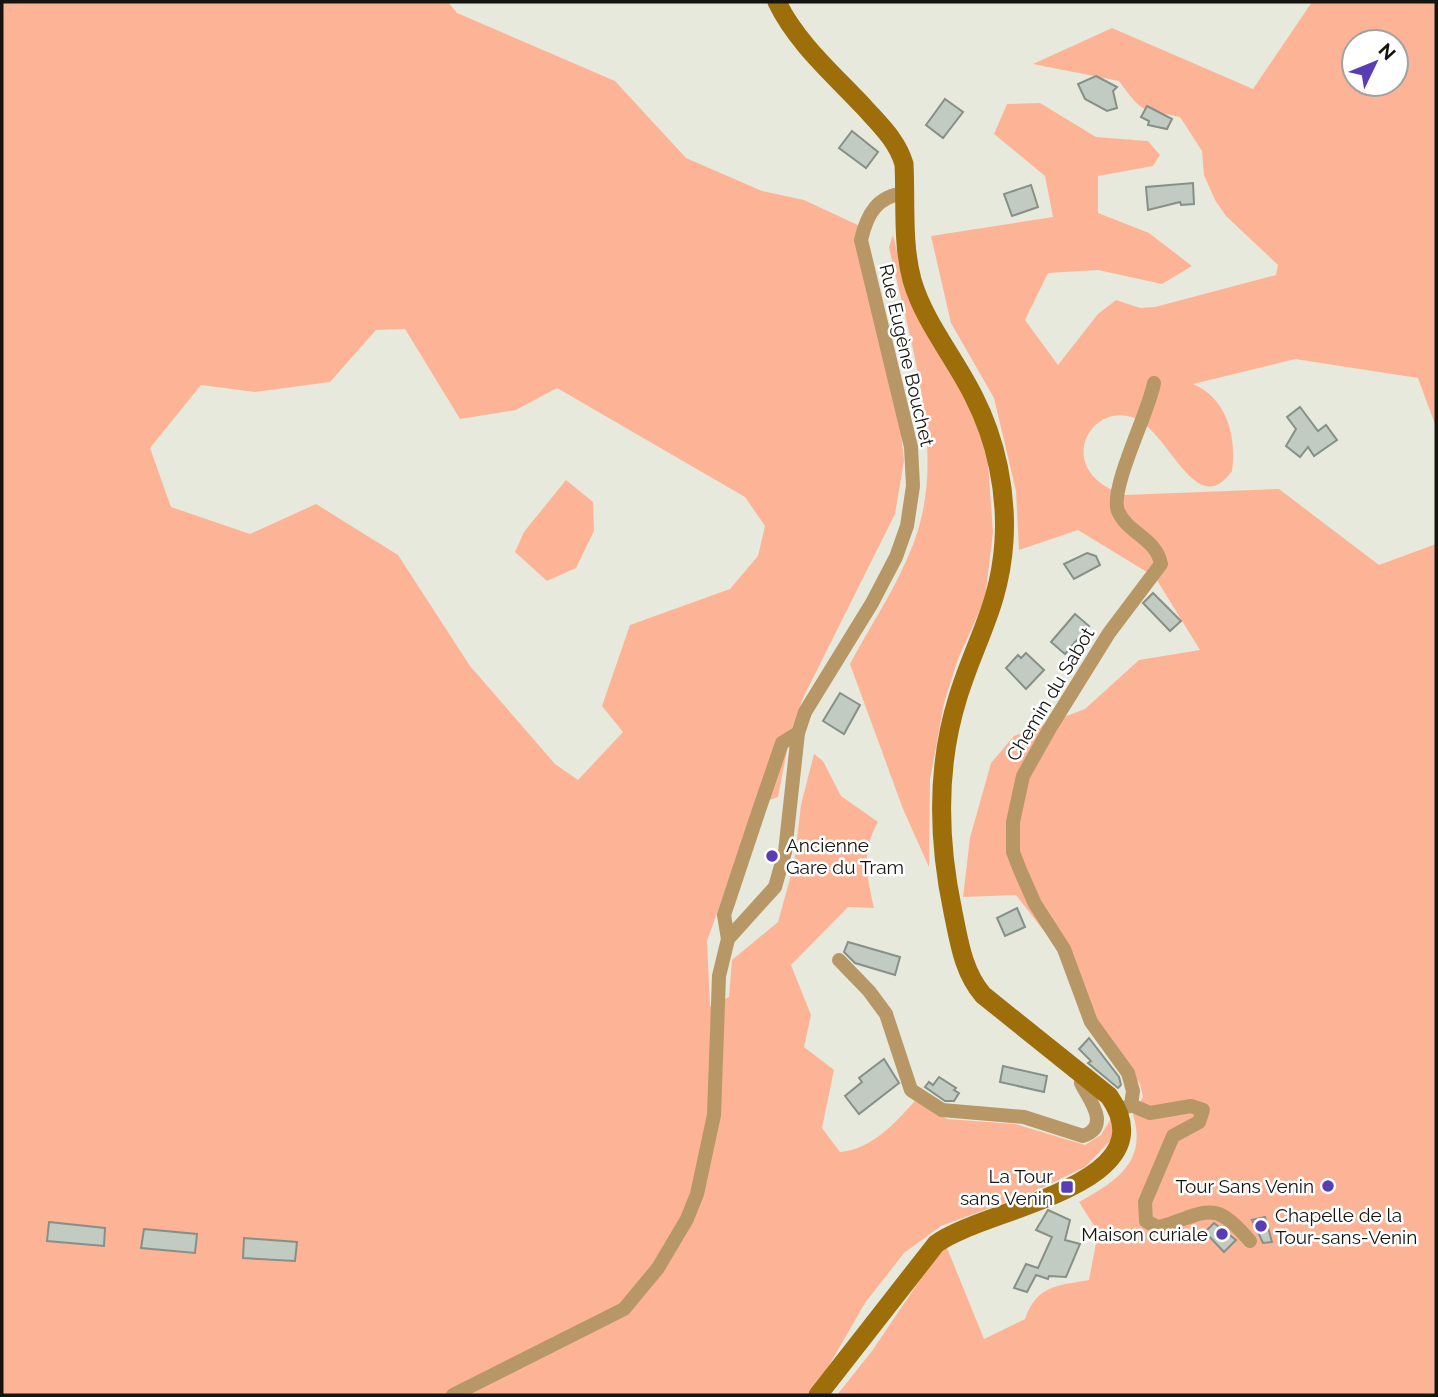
<svg xmlns="http://www.w3.org/2000/svg" width="1438" height="1397" font-family="Raleway,sans-serif">
	<style>
		.green { fill: #fdb496; fill-rule: evenodd }
		.building { fill: #c1cbc2; stroke: #879088; stroke-width: 2 }
		.lines { fill: none; stroke-linecap: round; stroke-linejoin: round }
		.minor { stroke: #b79765; stroke-width: 14 }
		.secondary { stroke: #9d6e09; stroke-width: 19 }
		.poi-dot { fill: #593db5; stroke: #fff; stroke-width: 2.5 }
		.labels { text-anchor: middle; dominant-baseline: central; stroke-width: 5; stroke-linejoin: round; paint-order: stroke }
		.street-label { font-size: 19px; fill: #141511; stroke: #fff }
		.poi-label { font-size: 19px; fill: #141511; stroke: #fff; text-anchor: end }
	</style>
	<rect width="100%" height="100%" fill="#e7e9dd"/>
	<!-- green -->
	<g class="green">
		<path d="M2 2H448L457 13 615 81 686 158 762 191 804 200 862 227 896 387 904 461 895 514 803 698 791 730 778 797 756 805 707 941 710 1006 729 997 732 960 778 922 794 864 801 805 814 754 823 761 841 796 878 822C861 851 867 876 874 908L848 907 791 965 811 1015 804 1047 834 1070 822 1128 840 1152C872 1149 894 1124 915 1101L947 1119 1015 1124 1085 1145 1101 1135 1112 1117V1139L1085 1167 1031 1193 941 1226 904 1253 865 1303 812 1395H2ZM405 329 460 419 516 410 557 388 745 497 765 526 758 556 730 589 630 625 602 706 623 732 578 780 555 764 470 666 398 555 316 504 250 534 171 507 150 448 201 385 255 392 330 382 376 330Z"/>
		<path d="M1312 2H1436V427L1418 378 1295 359 1193 384C1227 398 1237 438 1232 471 1196 522 1170 432 1134 418 1090 401 1051 471 1125 495L1279 489 1379 565 1436 544V1395H837L872 1351 945 1243 984 1339 1025 1319C1037 1285 1057 1286 1089 1280L1098 1232 1079 1202C1115 1182 1148 1162 1133 1115L1143 1097 1140 1084 1106 1037 1061 953 1016 895 963 897 970 838 991 763 1014 736 1085 709 1139 660 1200 650 1155 577 1078 530 1019 550 1016 491 994 398 951 323 931 236 1053 217 1045 176 994 134 1007 104 1040 103 1096 137 1148 141 1160 155 1153 166 1098 176V213L1149 233 1192 266 1162 284 1098 270 1048 273 1025 320 1058 365 1098 314 1116 300 1140 308 1155 307 1276 275 1278 265 1226 216 1215 200 1204 175 1202 151 1180 117C1140 108 1144 115 1119 81L1033 64 1112 28 1253 89ZM1354 42H1396V84H1354Z"/>
		<path d="M893 235 907 292 971 403 988 463 993 532 985 599 958 659 944 703 930 780 929 867 903 809 850 664C875 617 910 568 922 515 941 431 907 330 889 247Z"/>
		<path d="M566 480 593 502 594 531 576 568 547 581 515 552 524 532Z"/>
	</g>
	<!-- building -->
	<g class="building">
		<path d="M1096 76 1117 87 1113 91 1117 108 1107 111 1085 99 1078 84Z"/>
		<path d="M945 99 963 112 943 138 926 125Z"/>
		<path d="M1147 106 1172 119 1167 129 1148 125 1149 121 1141 117Z"/>
		<path d="M852 131 878 152 866 168 839 148Z"/>
		<path d="M1193 183 1194 204 1181 205 1180 202 1148 210 1146 187Z"/>
		<path d="M1031 185 1038 207 1012 216 1004 194Z"/>
		<path d="M1300 407 1318 431 1326 425 1337 440 1314 456 1308 447 1300 457 1286 446 1296 429 1287 417Z"/>
		<path d="M1087 553 1096 556 1100 565 1074 579 1064 564Z"/>
		<path d="M1153 593 1181 621 1170 631 1143 603Z"/>
		<path d="M1075 614 1089 626 1065 654 1051 642Z"/>
		<path d="M1026 653 1044 670 1026 689 1006 668 1018 655 1021 658Z"/>
		<path d="M840 693 860 705 844 734 823 721Z"/>
		<path d="M1017 908 1025 927 1005 936 997 918Z"/>
		<path d="M848 942 900 957 895 975 855 963 844 952Z"/>
		<path d="M1089 1038 1119 1077 1121 1085 1118 1088 1088 1063 1091 1061 1079 1049Z"/>
		<path d="M884 1059 899 1083 859 1114 845 1096 862 1082 859 1078Z"/>
		<path d="M1003 1066 1047 1076 1044 1092 1000 1082Z"/>
		<path d="M939 1077 956 1088 954 1090 959 1093 954 1101H945L925 1087 929 1082 933 1085Z"/>
		<path d="M1048 1210 1070 1220 1065 1240 1080 1244 1066 1277 1049 1276 1048 1279 1036 1275 1027 1292 1014 1288 1026 1264 1038 1268 1052 1237 1036 1230Z"/>
		<path d="M1265 1217 1272 1242 1263 1243 1252 1220Z"/>
		<path d="M49 1222 105 1228 104 1246 47 1241Z"/>
		<path d="M1214 1223 1236 1240 1224 1252 1205 1232Z"/>
		<path d="M144 1229 197 1234 195 1253 141 1248Z"/>
		<path d="M244 1238 297 1242 295 1261 243 1258Z"/>
	</g>
	<g class="lines">
		<!-- minor -->
		<g class="minor">
			<path d="M728 939 724 915 759 810 782 743 798 733"/>
			<path d="M839 960 869 991 886 1014 911 1090 942 1110 1024 1117 1083 1136C1112 1126 1088 1098 1081 1083L1087 1075"/>
			<path d="M1131 1105 1150 1113 1191 1106 1203 1110 1199 1122 1173 1136 1145 1202 1146 1221 1157 1227 1163 1226C1209 1211 1215 1200 1250 1241"/>
			<path d="M1118 1111 1131 1105 1133 1091 1128 1073 1091 1022 1064 949 1035 904 1020 870 1013 852V822L1023 776 1050 728 1109 633 1161 564C1156 538 1128 534 1118 511 1109 489 1149 412 1154 383"/>
			<path d="M453 1395 624 1309 658 1268 687 1219 697 1194 714 1115 719 976 728 939 775 887 785 852 798 733 805 712 872 603 896 557 907 526 913 486 911 447 861 240C867 214 877 196 905 193"/>
		</g>
		<!-- secondary -->
		<path class="secondary" d="M777 2C796 42 833 74 864 107 880 125 897 140 904 164 906 202 902 243 912 280 924 322 955 358 974 397 996 440 1007 492 1004 541 1000 605 976 639 958 697 936 767 938 841 953 912 959 941 963 972 983 995L1109 1096C1172 1186 983 1208 936 1244L818 1395"/>
	</g>
	<!-- markers -->
	<g class="poi-dot">
		<circle cx="772" cy="856" r="7"/>
		<circle cx="1328" cy="1186" r="7"/>
		<rect x="1060" y="1180" width="14" height="14" rx="3.5"/>
		<circle cx="1261" cy="1226" r="7"/>
		<circle cx="1222" cy="1234" r="7"/>
	</g>
	<g class="labels">
		<!-- street labels -->
		<g class="street-label">
			<text transform="translate(907 355) rotate(77)">Rue Eugène Bouchet</text>
			<text transform="translate(1050 694) rotate(-59)">Chemin du Sabot</text>
		</g>
		<!-- poi labels -->
		<g class="poi-label">
			<text x="786" y="845" text-anchor="start">Ancienne<tspan x="786" dy="22">Gare du Tram</tspan></text>
			<text x="1053" y="1176">La Tour<tspan x="1053" dy="22">sans Venin</tspan></text>
			<text x="1314" y="1186">Tour Sans Venin</text>
			<text x="1275" y="1215" text-anchor="start">Chapelle de la<tspan x="1275" dy="22">Tour-sans-Venin</tspan></text>
			<text x="1208" y="1234">Maison curiale</text>
		</g>
	</g>
	<!-- border -->
	<rect width="1438" height="1397" fill="none" stroke="#141511" stroke-width="7"/>
	<!-- north arrow -->
	<g transform="translate(1375 63) rotate(47)"><circle r="33" fill="#ffffff" stroke="#a1a1a0" stroke-width="2"/>
	<path d="M0-5L12 26L0 18L-12 26Z" fill="#593db5"/>
	<text y="-10" font-size="19" font-weight="bold" text-anchor="middle" fill="#141511">N</text>
	</g>
</svg>
